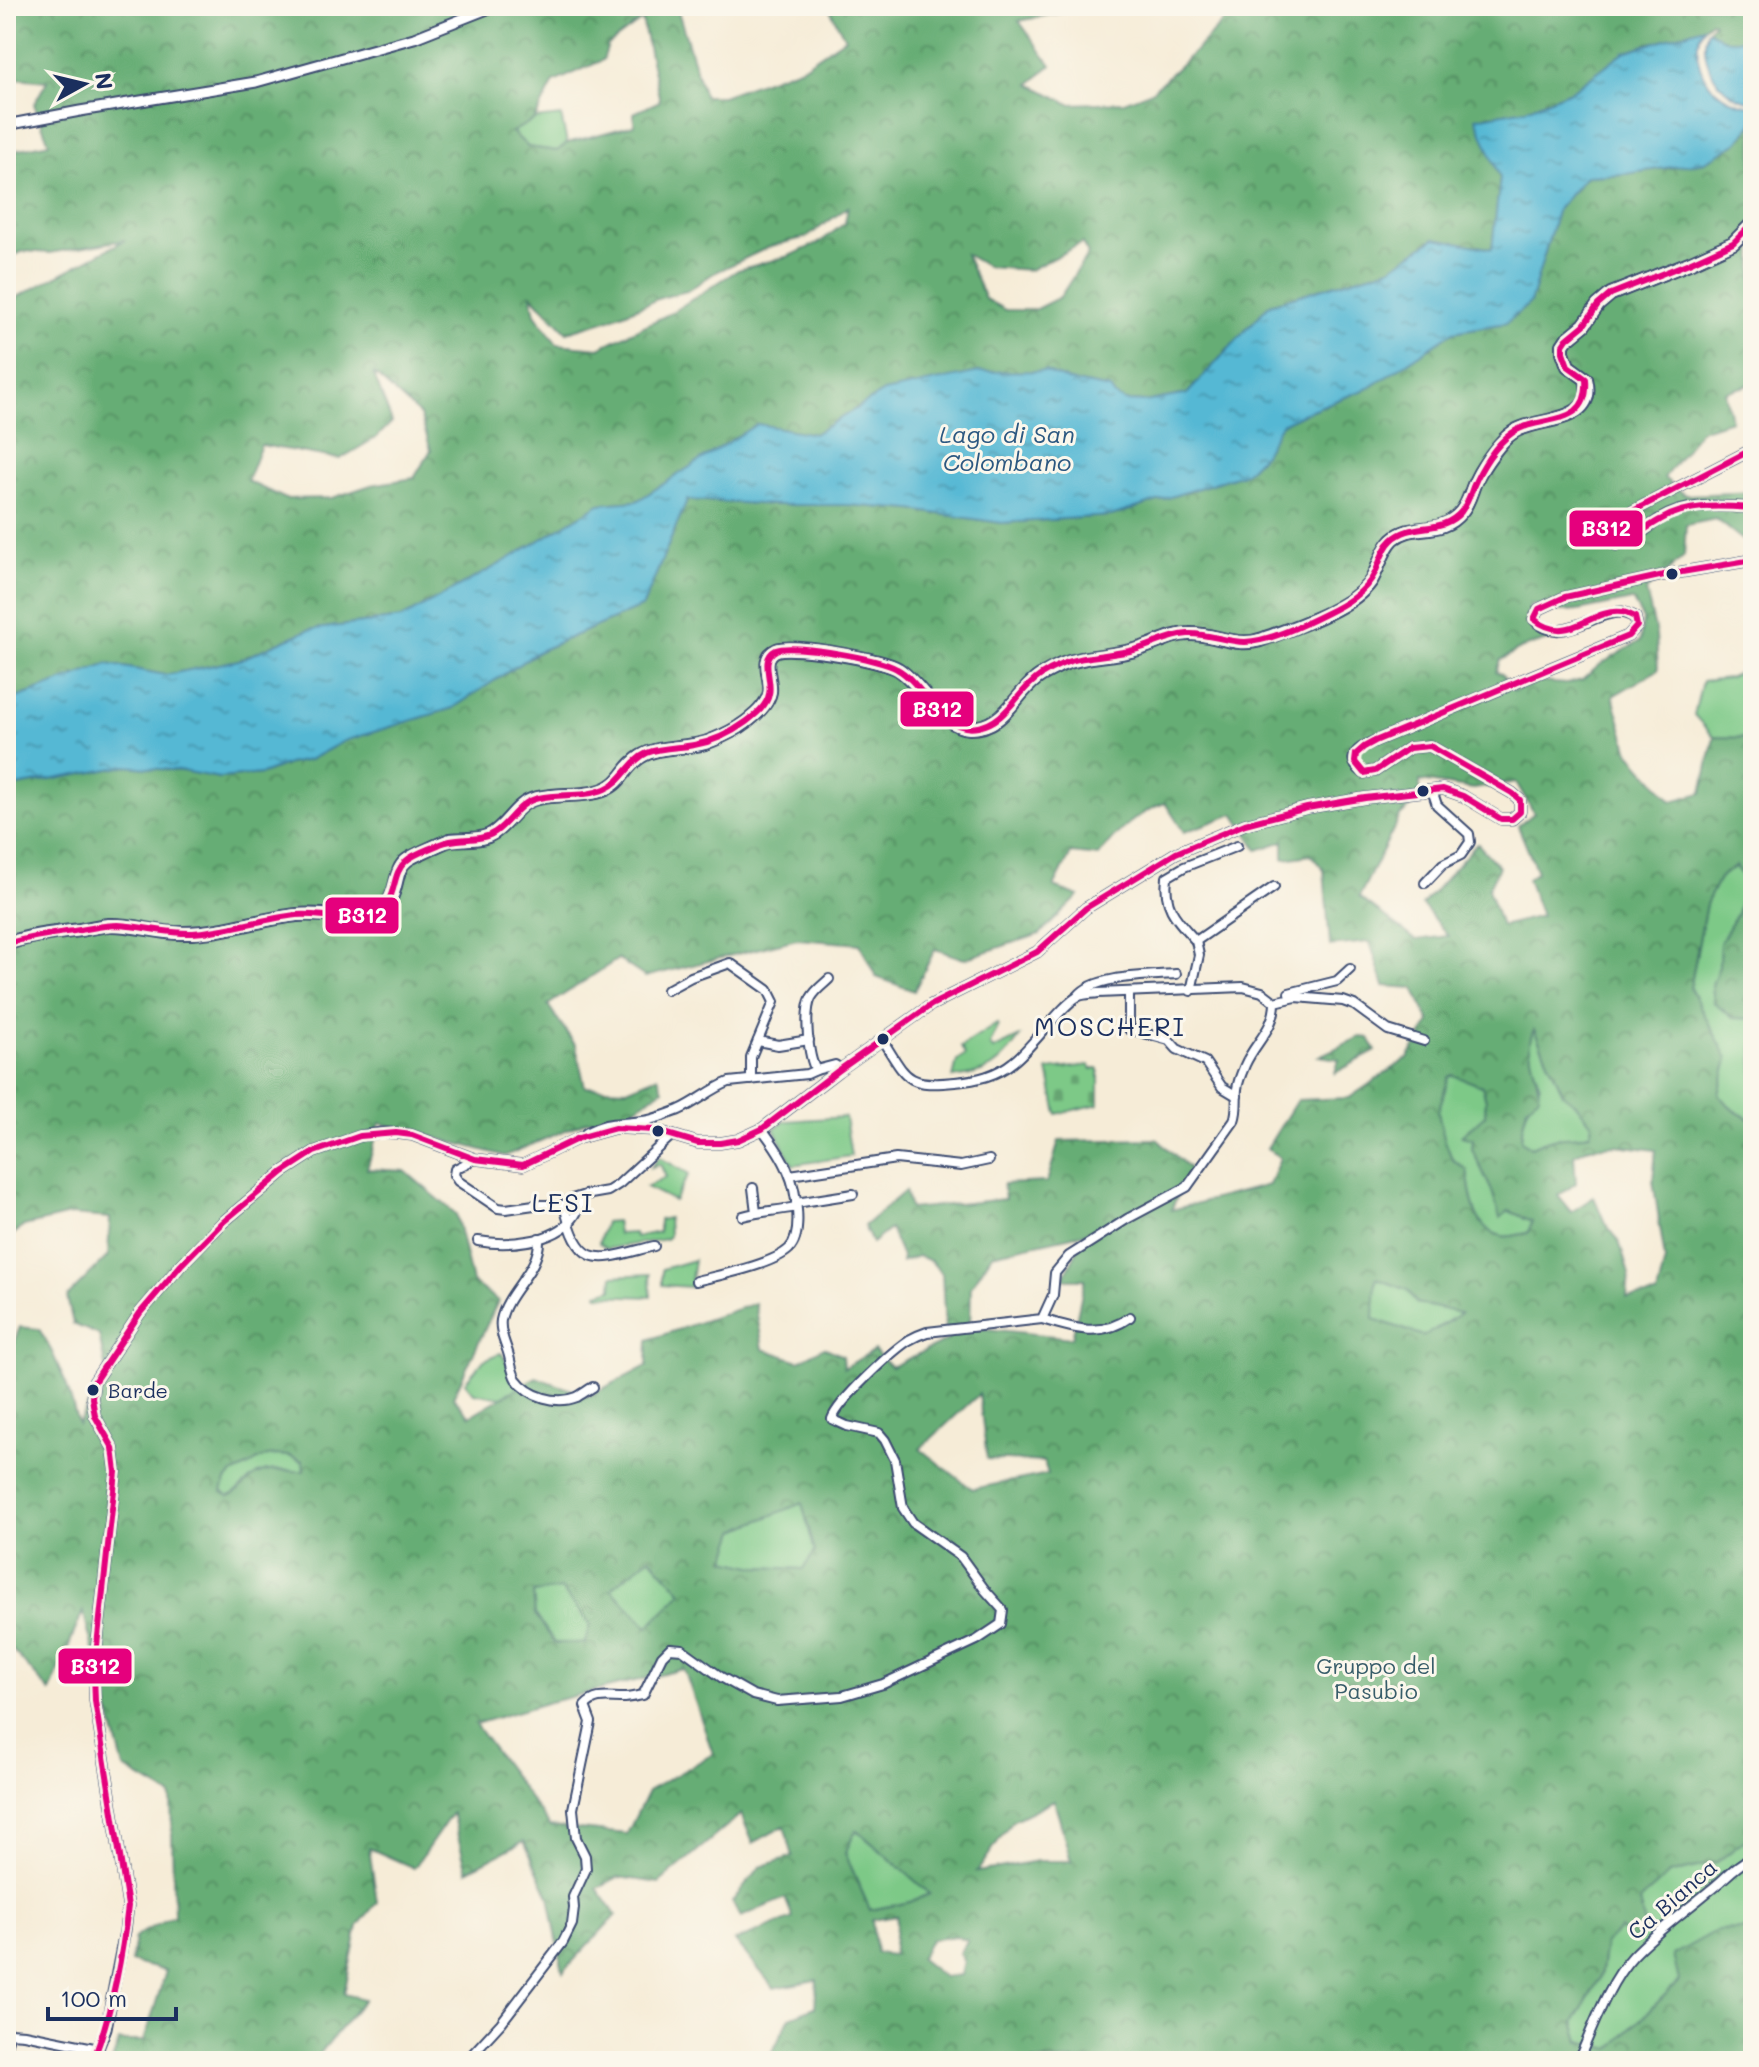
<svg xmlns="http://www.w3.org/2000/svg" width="1759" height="2067" font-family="Mali,sans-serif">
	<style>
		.green { fill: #7dc987; stroke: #4c7c72; stroke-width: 2 }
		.forest { fill: url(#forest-crowns); stroke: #406e69; stroke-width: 2; fill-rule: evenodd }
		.cemetery { fill: url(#cemetery-stones); stroke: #4c7c72; stroke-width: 2 }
		.water { fill: url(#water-ripples); stroke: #387499; stroke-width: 2 }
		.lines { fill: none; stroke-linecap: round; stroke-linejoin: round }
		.minor-casing { stroke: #3c4b70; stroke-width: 12 }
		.tertiary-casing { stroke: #3c4b70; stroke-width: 13 }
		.primary-casing { stroke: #3c4b70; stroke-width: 16 }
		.minor { stroke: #fff; stroke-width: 8 }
		.tertiary { stroke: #fff; stroke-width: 9 }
		.primary { stroke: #fff; stroke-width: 12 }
		.bus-1-casing { stroke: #fbf7ec; stroke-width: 12 }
		.bus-1 { stroke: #e5007d; stroke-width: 6 }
		.bus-dot { fill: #1b2f5e; stroke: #fbf7ec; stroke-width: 3 }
		.labels { text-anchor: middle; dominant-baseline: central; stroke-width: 6; stroke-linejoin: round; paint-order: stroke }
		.bus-label { font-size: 20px; fill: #1b2f5e; stroke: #fbf7ec; text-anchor: start }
		.park-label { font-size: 22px; fill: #385d6a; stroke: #fbf7ec }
		.street-label { font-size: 22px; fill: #1b2f5e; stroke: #fbf7ec }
		.water-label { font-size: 24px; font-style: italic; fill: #2c5881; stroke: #fbf7ec }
		.quarter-label { font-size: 26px; letter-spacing: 2px; fill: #1b2f5e; stroke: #fbf7ec }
		.line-badge { stroke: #fbf7ec; stroke-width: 3 }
		.badge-label { font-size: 22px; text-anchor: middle; font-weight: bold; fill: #fff }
	</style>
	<defs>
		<pattern id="forest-crowns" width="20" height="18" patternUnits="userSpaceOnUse" patternTransform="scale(2)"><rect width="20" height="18" fill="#66ad74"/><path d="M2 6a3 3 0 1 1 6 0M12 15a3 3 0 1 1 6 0" fill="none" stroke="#538d62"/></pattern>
		<pattern id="cemetery-stones" width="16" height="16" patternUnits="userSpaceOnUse" patternTransform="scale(2)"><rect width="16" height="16" fill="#7dc987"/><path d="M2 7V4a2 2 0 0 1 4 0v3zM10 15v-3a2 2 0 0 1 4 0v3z" fill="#66a472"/></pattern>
		<pattern id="water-ripples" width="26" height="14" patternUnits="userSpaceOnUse" patternTransform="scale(2)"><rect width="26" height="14" fill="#55b8d4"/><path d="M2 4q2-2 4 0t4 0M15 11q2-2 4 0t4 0" fill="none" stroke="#4696af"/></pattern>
	</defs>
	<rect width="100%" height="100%" fill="#fbf7ec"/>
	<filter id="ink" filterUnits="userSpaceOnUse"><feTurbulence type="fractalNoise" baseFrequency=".0125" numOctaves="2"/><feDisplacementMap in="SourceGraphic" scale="16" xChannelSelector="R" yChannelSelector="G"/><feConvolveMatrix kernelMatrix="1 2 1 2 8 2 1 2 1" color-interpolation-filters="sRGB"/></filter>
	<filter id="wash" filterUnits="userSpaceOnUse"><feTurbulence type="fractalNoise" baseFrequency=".006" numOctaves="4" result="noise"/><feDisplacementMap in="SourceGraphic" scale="32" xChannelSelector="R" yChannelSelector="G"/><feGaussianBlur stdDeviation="1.8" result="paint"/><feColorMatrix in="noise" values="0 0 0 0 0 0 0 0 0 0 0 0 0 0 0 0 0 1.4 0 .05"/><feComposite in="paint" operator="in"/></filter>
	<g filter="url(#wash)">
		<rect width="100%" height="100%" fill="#f6ecd7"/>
		<!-- green -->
		<g class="green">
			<path d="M561 116 567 143 558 151 528 147 512 132 535 119Z"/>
			<path d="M1752 666 1753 736 1751 738 1714 737 1694 715 1702 681 1728 678Z"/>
			<path d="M1736 866 1746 882 1737 914 1720 943 1719 966 1712 985 1714 1003 1753 1019V1121L1733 1110 1719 1094 1728 1059 1690 989 1706 904 1719 878Z"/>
			<path d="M997 1024 998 1026 990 1045 993 1050 1020 1037C1000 1066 988 1074 953 1078L957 1061 965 1055 961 1047Z"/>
			<path d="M1534 1030 1564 1095 1577 1105 1592 1124 1590 1133C1580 1138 1575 1136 1564 1137 1552 1138 1542 1142 1531 1147L1521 1141C1522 1119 1529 1103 1540 1085 1534 1068 1524 1046 1534 1030Z"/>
			<path d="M1454 1075 1482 1086 1486 1100 1485 1115 1473 1139 1472 1149 1492 1191 1500 1217 1509 1211 1533 1221 1528 1233C1520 1234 1509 1238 1502 1236 1472 1229 1471 1195 1467 1170L1452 1159 1444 1138 1438 1112 1449 1077Z"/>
			<path d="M845 1117 851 1156 793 1165 774 1129 786 1121Z"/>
			<path d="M659 1157 689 1174 674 1201 646 1187 666 1177 660 1164 651 1167Z"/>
			<path d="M668 1218 669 1236 666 1239 606 1249 599 1243 605 1222 616 1221 618 1234 634 1233 635 1237 659 1232V1220Z"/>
			<path d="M694 1260 690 1287 662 1285V1269Z"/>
			<path d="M650 1274 651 1297 598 1295V1293L612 1289 613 1276Z"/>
			<path d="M1375 1278 1408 1290 1416 1303 1461 1313 1424 1336 1373 1319Z"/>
			<path d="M501 1353C510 1363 509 1377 519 1387L501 1397 474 1393 465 1382 484 1360Z"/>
			<path d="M276 1455 289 1456 303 1462 304 1471C287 1472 270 1466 254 1477 245 1483 239 1492 229 1496L222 1491C225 1476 232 1474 245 1468 260 1461 255 1457 276 1455Z"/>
			<path d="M802 1502 815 1552 803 1569 757 1567 726 1560 736 1530Z"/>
			<path d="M650 1557 682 1592 648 1627 610 1589Z"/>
			<path d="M561 1589 590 1624 586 1643H555L535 1614 533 1593Z"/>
			<path d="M856 1830 931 1893 910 1902 870 1910 845 1853Z"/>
			<path d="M1753 1834V1929L1718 1930 1679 1981 1611 2049 1580 2041 1574 2022 1600 1978 1605 1943 1620 1929 1638 1901 1669 1874 1717 1861Z"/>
		</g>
		<!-- forest -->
		<g class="forest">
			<path d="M6 6H710L678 11 704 96H722L802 67 845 38 828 6H1139L1069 11 1019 21 1051 65 1030 84 1070 104 1124 102 1152 91 1194 52 1224 21 1244 6H1753V32C1738 45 1722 41 1708 30L1714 23 1711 21 1704 27 1624 52 1573 90 1526 109 1477 118 1500 178 1492 249 1435 238 1390 268 1270 304 1187 394 1145 402 1124 401 1115 396 1110 389 1069 381 1045 371 884 392 814 434 757 424 637 501 600 504 502 563 402 618 308 630 239 660 165 675 108 664 6 702V303L125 240 50 253 24 251 6 259V152L49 143 34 104 47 81 6 77ZM642 20 660 101 634 113V125L567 143 557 151 528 147 512 132 535 119 554 82 603 60 608 45ZM848 207 845 223 819 243 789 256 738 270 669 314 599 348 557 344 535 314 531 295 567 332 607 320 660 298 687 291 714 273 771 246 807 237ZM1082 243 1088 254 1060 297 1034 310H1005L985 299 965 254 988 267 1030 270ZM373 373 420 415 431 450 414 478 371 485 332 498 286 499 247 481 261 445 340 459 377 437 392 422Z"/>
			<path d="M1753 123V384L1725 392 1731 420 1700 430 1664 478 1685 495 1753 492V548L1716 519 1686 525 1684 556 1646 591 1656 634 1658 670 1613 696 1629 752 1672 801 1702 793 1714 737 1751 738 1753 736V1019L1733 1018 1714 1003 1712 985 1719 966 1720 943 1737 914 1746 882 1736 866 1719 878 1706 904 1690 988 1728 1059 1719 1094 1733 1110 1753 1121V1834L1717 1862 1669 1874 1639 1901 1647 1932 1633 1941 1620 1929 1605 1943 1600 1978 1574 2022 1580 2041 1611 2049 1679 1981 1673 1955 1718 1930 1753 1929V2061H768L790 2017 815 2007 817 1980 774 1988 735 1941 793 1918 785 1898 741 1917 732 1902 760 1867 793 1856 784 1826 753 1843 741 1814 659 1883 618 1877 597 1888 616 1915 563 1972 549 1896 524 1841 467 1871 452 1813 414 1868 369 1848 377 1902 358 1926 344 1994 364 1999 314 2061H112L119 2041H144L166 1971 131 1962 135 1937 174 1915 171 1796 124 1768 83 1611 50 1692 9 1646 6 1647V1361L20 1327 39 1329 52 1352 67 1386 78 1424 106 1371 99 1335 73 1324 67 1297 108 1256 110 1218 70 1215 24 1226 6 1240V788L126 766 183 771 219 778 262 774 288 764 309 760 343 741 452 708 539 651 643 606 687 500 778 505H848L912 510 1002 523 1111 516 1245 473 1264 454 1280 424 1309 411 1371 387 1453 332 1506 323 1530 303 1558 208 1586 176 1625 174 1705 162 1738 142ZM1632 600 1643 619 1640 641 1601 664 1582 680 1566 684 1541 682 1514 691 1502 674 1496 672 1500 660 1522 648 1598 627 1597 624 1551 636 1539 635 1526 623 1530 604 1561 611H1578ZM1420 781 1474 789 1516 782 1534 813 1518 826 1537 872 1527 879 1541 916 1501 926 1488 889 1499 867 1477 843 1422 905 1448 936 1416 940 1359 897 1400 816 1420 799ZM1165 803 1184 832 1234 814 1258 850 1284 841V859L1311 855 1324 870 1330 946 1370 942 1384 986 1414 988 1430 1022 1408 1058 1349 1098 1297 1100 1267 1148 1280 1158 1269 1185 1171 1210 1190 1169 1157 1139 1059 1141 1047 1182 1003 1184 1005 1199 910 1209 905 1191 864 1226 872 1243 890 1229 902 1257 901 1262 918 1256 931 1261 942 1274 945 1330 948 1340 891 1367 874 1350 844 1368 843 1356 824 1347 799 1361 763 1349 755 1303 648 1340 647 1366 589 1396 536 1377 470 1416 453 1397 498 1301 472 1282 456 1214 405 1171 367 1169 380 1123 505 1156 587 1121 625 1115 663 1089 658 1076 627 1089 585 1087 576 1046 548 1005 618 959 645 977 797 939 860 944 876 977 914 991 935 949 964 959 1040 934 1079 896 1054 887 1071 853 1099 856C1115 833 1138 812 1165 803ZM1534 1030 1564 1095 1577 1105 1592 1124 1590 1133C1580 1138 1575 1136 1564 1137 1552 1138 1542 1142 1531 1147L1521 1141 1522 1129 1527 1106 1539 1096C1540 1075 1522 1050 1534 1030ZM1453 1075 1482 1086 1486 1100 1485 1115 1461 1136 1473 1139 1472 1149 1492 1191 1500 1218 1509 1211 1532 1221 1528 1233C1520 1234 1509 1238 1502 1236 1472 1229 1471 1195 1467 1170L1452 1159 1444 1138 1438 1112 1449 1077ZM1616 1145 1656 1150 1653 1180 1665 1260 1657 1295 1627 1298 1629 1274 1619 1241 1605 1223 1594 1197 1571 1212 1558 1196 1576 1183 1574 1155 1590 1147ZM1086 1233 1063 1279H1085L1072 1338 970 1327 971 1287 992 1254ZM1376 1278 1408 1290 1416 1303 1460 1313 1444 1325 1423 1336 1374 1319ZM979 1394 987 1459 1044 1462 1048 1474 972 1489 920 1449ZM276 1455 289 1456 303 1461 304 1471C287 1472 272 1467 256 1475 246 1481 240 1492 229 1496L222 1492C225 1476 232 1474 245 1468 260 1461 255 1457 276 1455ZM802 1503 815 1552 803 1569 757 1567 726 1560 736 1530ZM650 1557 682 1592 648 1627 611 1589ZM561 1589 590 1624 585 1643H555L535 1614 533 1593ZM684 1669 713 1754 648 1791 627 1834 550 1826 475 1724 546 1703ZM1054 1800 1071 1861H1037L977 1872 1012 1821ZM856 1830H857L930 1894 910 1902 870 1910 845 1853ZM897 1916 893 1955 876 1953 872 1920ZM955 1936 968 1940 959 1953 964 1962 961 1975 943 1977 920 1959 930 1940Z"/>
			<path d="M1360 1037 1369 1038 1376 1051 1335 1073 1339 1059 1319 1056Z"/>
		</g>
		<!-- cemetery -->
		<path class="cemetery" d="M1090 1065 1091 1069H1099V1104L1057 1114 1048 1070Z"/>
		<!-- water -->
		<g class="water">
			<path d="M1704 27C1692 45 1698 73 1712 87 1723 98 1738 104 1753 106V123L1738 142 1705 162 1625 174 1586 176 1558 208 1530 303 1506 323 1453 332 1371 387 1309 411 1281 424 1264 454 1245 473 1111 516 1002 523 912 510 848 505H778L687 500 643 606 539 651 453 708 344 741 309 760 288 764 262 774 219 778 183 771 126 766 6 788V702L108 664 165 675 239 660 308 630 402 618 502 563 600 504 637 501 757 424 814 434 884 392 979 372 1045 371 1069 381 1110 389 1115 396 1124 401 1145 402 1187 394 1270 304 1390 268 1435 238 1492 249 1500 178 1476 118 1526 109 1573 90 1624 52Z"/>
			<path d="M1708 30C1722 41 1738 45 1753 32V101C1721 100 1696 59 1708 30Z"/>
		</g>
	</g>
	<g filter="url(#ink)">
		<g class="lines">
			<!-- minor casing -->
			<g class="minor-casing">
				<g id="minor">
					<path d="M1425 883 1443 864 1461 855 1470 842 1469 834 1437 805 1432 790"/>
					<path d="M1196 941C1177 920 1163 908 1167 877L1184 867 1237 846"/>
					<path d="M667 990 691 977 730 963 768 990 774 1002 751 1057V1080"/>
					<path d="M1191 991 1199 955 1196 941 1274 887"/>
					<path d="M1129 992V1029L1169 1040 1177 1049 1205 1062 1222 1087 1237 1096"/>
					<path d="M1289 993 1337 981 1350 969"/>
					<path d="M1078 996C1094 975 1150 976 1176 974"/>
					<path d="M1275 1002 1296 997 1343 1001 1354 1005 1388 1030 1424 1041"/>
					<path d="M758 1041 778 1045 809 1040"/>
					<path d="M883 1041C907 1079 907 1087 955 1082 977 1080 996 1076 1013 1062 1032 1048 1062 1004 1079 996 1084 994 1092 994 1098 993L1243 987 1262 992 1275 1002"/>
					<path d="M816 1070C808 1057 804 1012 811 998 815 990 823 985 829 979"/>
					<path d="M586 1133C609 1120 618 1125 642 1121 653 1120 668 1114 679 1110 697 1102 711 1089 729 1082L807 1074 816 1070 835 1065 838 1067V1071"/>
					<path d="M475 1159 455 1169 454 1175 458 1181 498 1208 506 1209 534 1205H564"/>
					<path d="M790 1175 896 1159 961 1166 989 1160"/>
					<path d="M753 1188 756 1212"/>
					<path d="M585 1195 569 1200 564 1205C580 1273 598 1260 654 1246"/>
					<path d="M796 1203 853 1194"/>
					<path d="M743 1216C760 1211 778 1211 796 1207"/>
					<path d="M539 1238C541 1270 507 1290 501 1320 499 1333 506 1344 509 1356 511 1364 512 1372 516 1379 529 1397 557 1405 577 1397 582 1394 588 1390 593 1387"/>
					<path d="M478 1241C506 1246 555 1243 573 1218 578 1212 581 1203 585 1195L608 1191 619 1184 672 1135"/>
					<path d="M696 1281C720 1275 772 1265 789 1249 804 1234 796 1189 788 1171 782 1156 772 1142 762 1129"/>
					<path d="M1042 1319C1074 1329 1102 1338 1130 1317"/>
					<path d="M6 2046 10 2033 24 2034 99 2049"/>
					<path d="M466 2061 501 2023 563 1942 572 1924 574 1908 573 1897 586 1869 585 1856 576 1838 573 1809 591 1722 585 1706C596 1694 608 1698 623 1698 629 1698 636 1696 643 1695L662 1656 670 1648 682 1649 721 1677 753 1695 777 1701 842 1696 883 1684 977 1640 1001 1624 1003 1610 985 1590 961 1557 913 1523 903 1508 895 1460 885 1440 879 1433 847 1426 832 1419C839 1400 891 1352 909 1340 914 1337 921 1334 927 1332L1042 1319 1053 1295 1055 1273 1069 1256 1127 1219 1187 1187 1234 1121C1238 1110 1236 1100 1237 1089 1238 1081 1242 1072 1245 1065 1255 1042 1275 1029 1275 1002"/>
					<path d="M1578 2061C1593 2028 1608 1983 1633 1956 1656 1932 1684 1912 1709 1891 1724 1880 1736 1864 1753 1857"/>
				</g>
			</g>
			<!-- tertiary casing -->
			<g class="tertiary-casing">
				<g id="tertiary">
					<path d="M6 125 80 111 256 82 414 38 495 6"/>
					<path d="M1753 449 1606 525V540L1616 545C1633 541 1645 529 1659 520 1687 502 1723 506 1753 508"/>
					<path d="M93 2061 106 2028 125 1931 128 1906 95 1701 94 1673 116 1472 113 1448 95 1416 92 1398 94 1382 140 1313 181 1265 222 1223 283 1172 314 1152 360 1136 381 1133H396L412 1135 475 1159 523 1165 579 1138 615 1128 654 1130 698 1143H720L738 1140 762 1129 838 1071 931 1005 1037 952 1086 908 1176 853 1245 824 1307 808 1365 798 1443 789 1463 796 1501 819H1512L1520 812V800L1512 793 1430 746 1409 748 1375 771 1364 773C1343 757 1359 748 1375 741L1628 636 1637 626 1635 617C1631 615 1625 613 1622 612 1592 611 1560 647 1534 619L1539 609 1565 597 1664 575 1753 560"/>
				</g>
			</g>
			<!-- primary casing -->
			<g class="primary-casing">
				<path id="primary" d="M6 944C31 935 55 933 80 930 90 928 99 926 109 925 134 924 159 934 184 933 224 933 259 919 297 915 321 912 349 921 373 913 403 902 390 872 407 860 410 857 447 841 450 840 463 838 476 841 488 836 506 828 514 806 531 800 549 793 576 797 597 792 624 785 621 769 640 757 659 745 684 749 705 743 716 739 729 733 739 727 751 719 767 707 770 692 772 678 759 657 777 650 792 644 884 660 898 669 921 683 943 729 970 728 1004 728 1013 697 1036 679 1042 674 1053 669 1061 665 1085 655 1110 657 1135 650 1154 646 1169 634 1189 634 1215 633 1237 649 1263 639 1295 627 1352 609 1371 581 1379 568 1382 550 1393 539 1414 521 1440 538 1461 512 1470 502 1471 489 1477 478 1483 466 1501 440 1512 433 1535 416 1598 426 1586 379L1568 366 1563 352V345L1567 339 1584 325 1598 305 1611 294 1689 263 1733 243 1753 223"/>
			</g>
			<!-- minor -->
			<use href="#minor" class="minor"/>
			<!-- tertiary -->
			<use href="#tertiary" class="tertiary"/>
			<!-- primary -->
			<use href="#primary" class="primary"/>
			<!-- bus-1 casing -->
			<g class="bus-1-casing">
				<g id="bus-1">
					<path d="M1753 449 1606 525V540L1616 545 1622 543C1636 537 1647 527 1660 520 1688 503 1722 506 1753 508"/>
					<path d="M6 944C31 936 55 934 80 930 93 928 105 925 118 925 143 926 167 934 193 933 228 931 261 919 296 915 321 913 348 922 371 913 401 903 388 877 406 861 415 853 430 849 440 844 458 836 479 843 495 832 511 821 518 802 539 798 560 793 584 798 605 789 623 782 629 761 647 753 662 747 679 748 694 745 712 742 731 733 746 722 755 715 767 706 769 694 773 680 759 659 776 650 792 643 881 659 897 669 925 684 940 734 978 727 1002 723 1013 701 1028 686 1037 677 1048 670 1060 665 1083 655 1110 656 1134 650 1152 646 1169 635 1188 634 1208 633 1225 642 1245 642 1268 642 1303 625 1325 614 1344 605 1365 593 1375 573 1380 562 1383 548 1392 540 1412 521 1441 535 1461 512 1467 504 1470 496 1473 487 1481 468 1495 445 1512 433 1541 413 1590 430 1586 379L1568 366 1563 352V345L1567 339 1584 325 1598 305 1611 294 1689 263 1733 243 1753 223"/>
					<path d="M93 2061C112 2012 122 1958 128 1906L95 1701 94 1673 116 1472 113 1448 95 1416 92 1398 94 1382 140 1313 181 1265 222 1223 283 1172 314 1152 360 1136 396 1133 412 1135 475 1159 523 1165 579 1138 615 1128 654 1130 698 1143H720L738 1140 762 1129 838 1071 931 1005 1037 952 1086 908 1176 853 1245 824 1307 808 1365 798 1443 789 1463 796 1501 819H1512L1520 812V800L1512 793 1430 746 1409 748 1375 771 1364 773 1355 762 1356 754 1364 747 1375 741 1628 636 1637 626 1635 617C1633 616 1625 612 1622 612 1589 608 1570 647 1534 619L1539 609 1565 597 1664 575 1753 560"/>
				</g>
			</g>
			<!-- bus-1 -->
			<use href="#bus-1" class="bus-1"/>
		</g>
	</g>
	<!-- markers -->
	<g class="bus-dot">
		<circle cx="1672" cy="574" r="7"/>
		<circle cx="1423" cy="791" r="7"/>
		<circle cx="883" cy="1039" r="7"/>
		<circle cx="658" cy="1131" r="7"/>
		<circle cx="93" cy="1390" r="7"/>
	</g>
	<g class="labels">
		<!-- bus labels -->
		<g class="bus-label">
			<text x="108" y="1390">Barde</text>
		</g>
		<!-- park labels -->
		<g class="park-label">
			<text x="1376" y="1665">Gruppo del<tspan x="1376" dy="25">Pasubio</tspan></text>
		</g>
		<!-- street labels -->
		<g class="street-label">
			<text transform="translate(1672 1899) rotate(-41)">Ca Bianca</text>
		</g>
		<!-- water labels -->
		<g class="water-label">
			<text x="1007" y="433">Lago di San<tspan x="1007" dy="28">Colombano</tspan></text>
		</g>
		<!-- quarter labels -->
		<g class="quarter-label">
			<text x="1110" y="1026">MOSCHERI</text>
			<text x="563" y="1202">LESI</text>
		</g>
	</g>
	<g class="line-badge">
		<rect x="1568" y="509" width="76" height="39" rx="8" fill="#e5007d"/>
		<rect x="899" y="690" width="76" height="38" rx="8" fill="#e5007d"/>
		<rect x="324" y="896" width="76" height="39" rx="8" fill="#e5007d"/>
		<rect x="57" y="1647" width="76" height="38" rx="8" fill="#e5007d"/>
	</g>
	<g class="badge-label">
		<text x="1606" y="536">B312</text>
		<text x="937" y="717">B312</text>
		<text x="362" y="923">B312</text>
		<text x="95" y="1674">B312</text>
	</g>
	<!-- margin -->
	<rect width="1759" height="2067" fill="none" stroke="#fbf7ec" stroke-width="32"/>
	<!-- north arrow -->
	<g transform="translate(84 84) rotate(82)" stroke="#fbf7ec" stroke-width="6" paint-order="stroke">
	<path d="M0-6L14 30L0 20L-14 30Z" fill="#1b2f5e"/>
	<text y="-12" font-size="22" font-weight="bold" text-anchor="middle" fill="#1b2f5e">N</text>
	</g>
	<!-- scale -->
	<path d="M48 2007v12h128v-12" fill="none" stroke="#1b2f5e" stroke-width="4"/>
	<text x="60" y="2007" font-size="24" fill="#1b2f5e" stroke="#fbf7ec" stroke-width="6" paint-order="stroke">100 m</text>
</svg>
